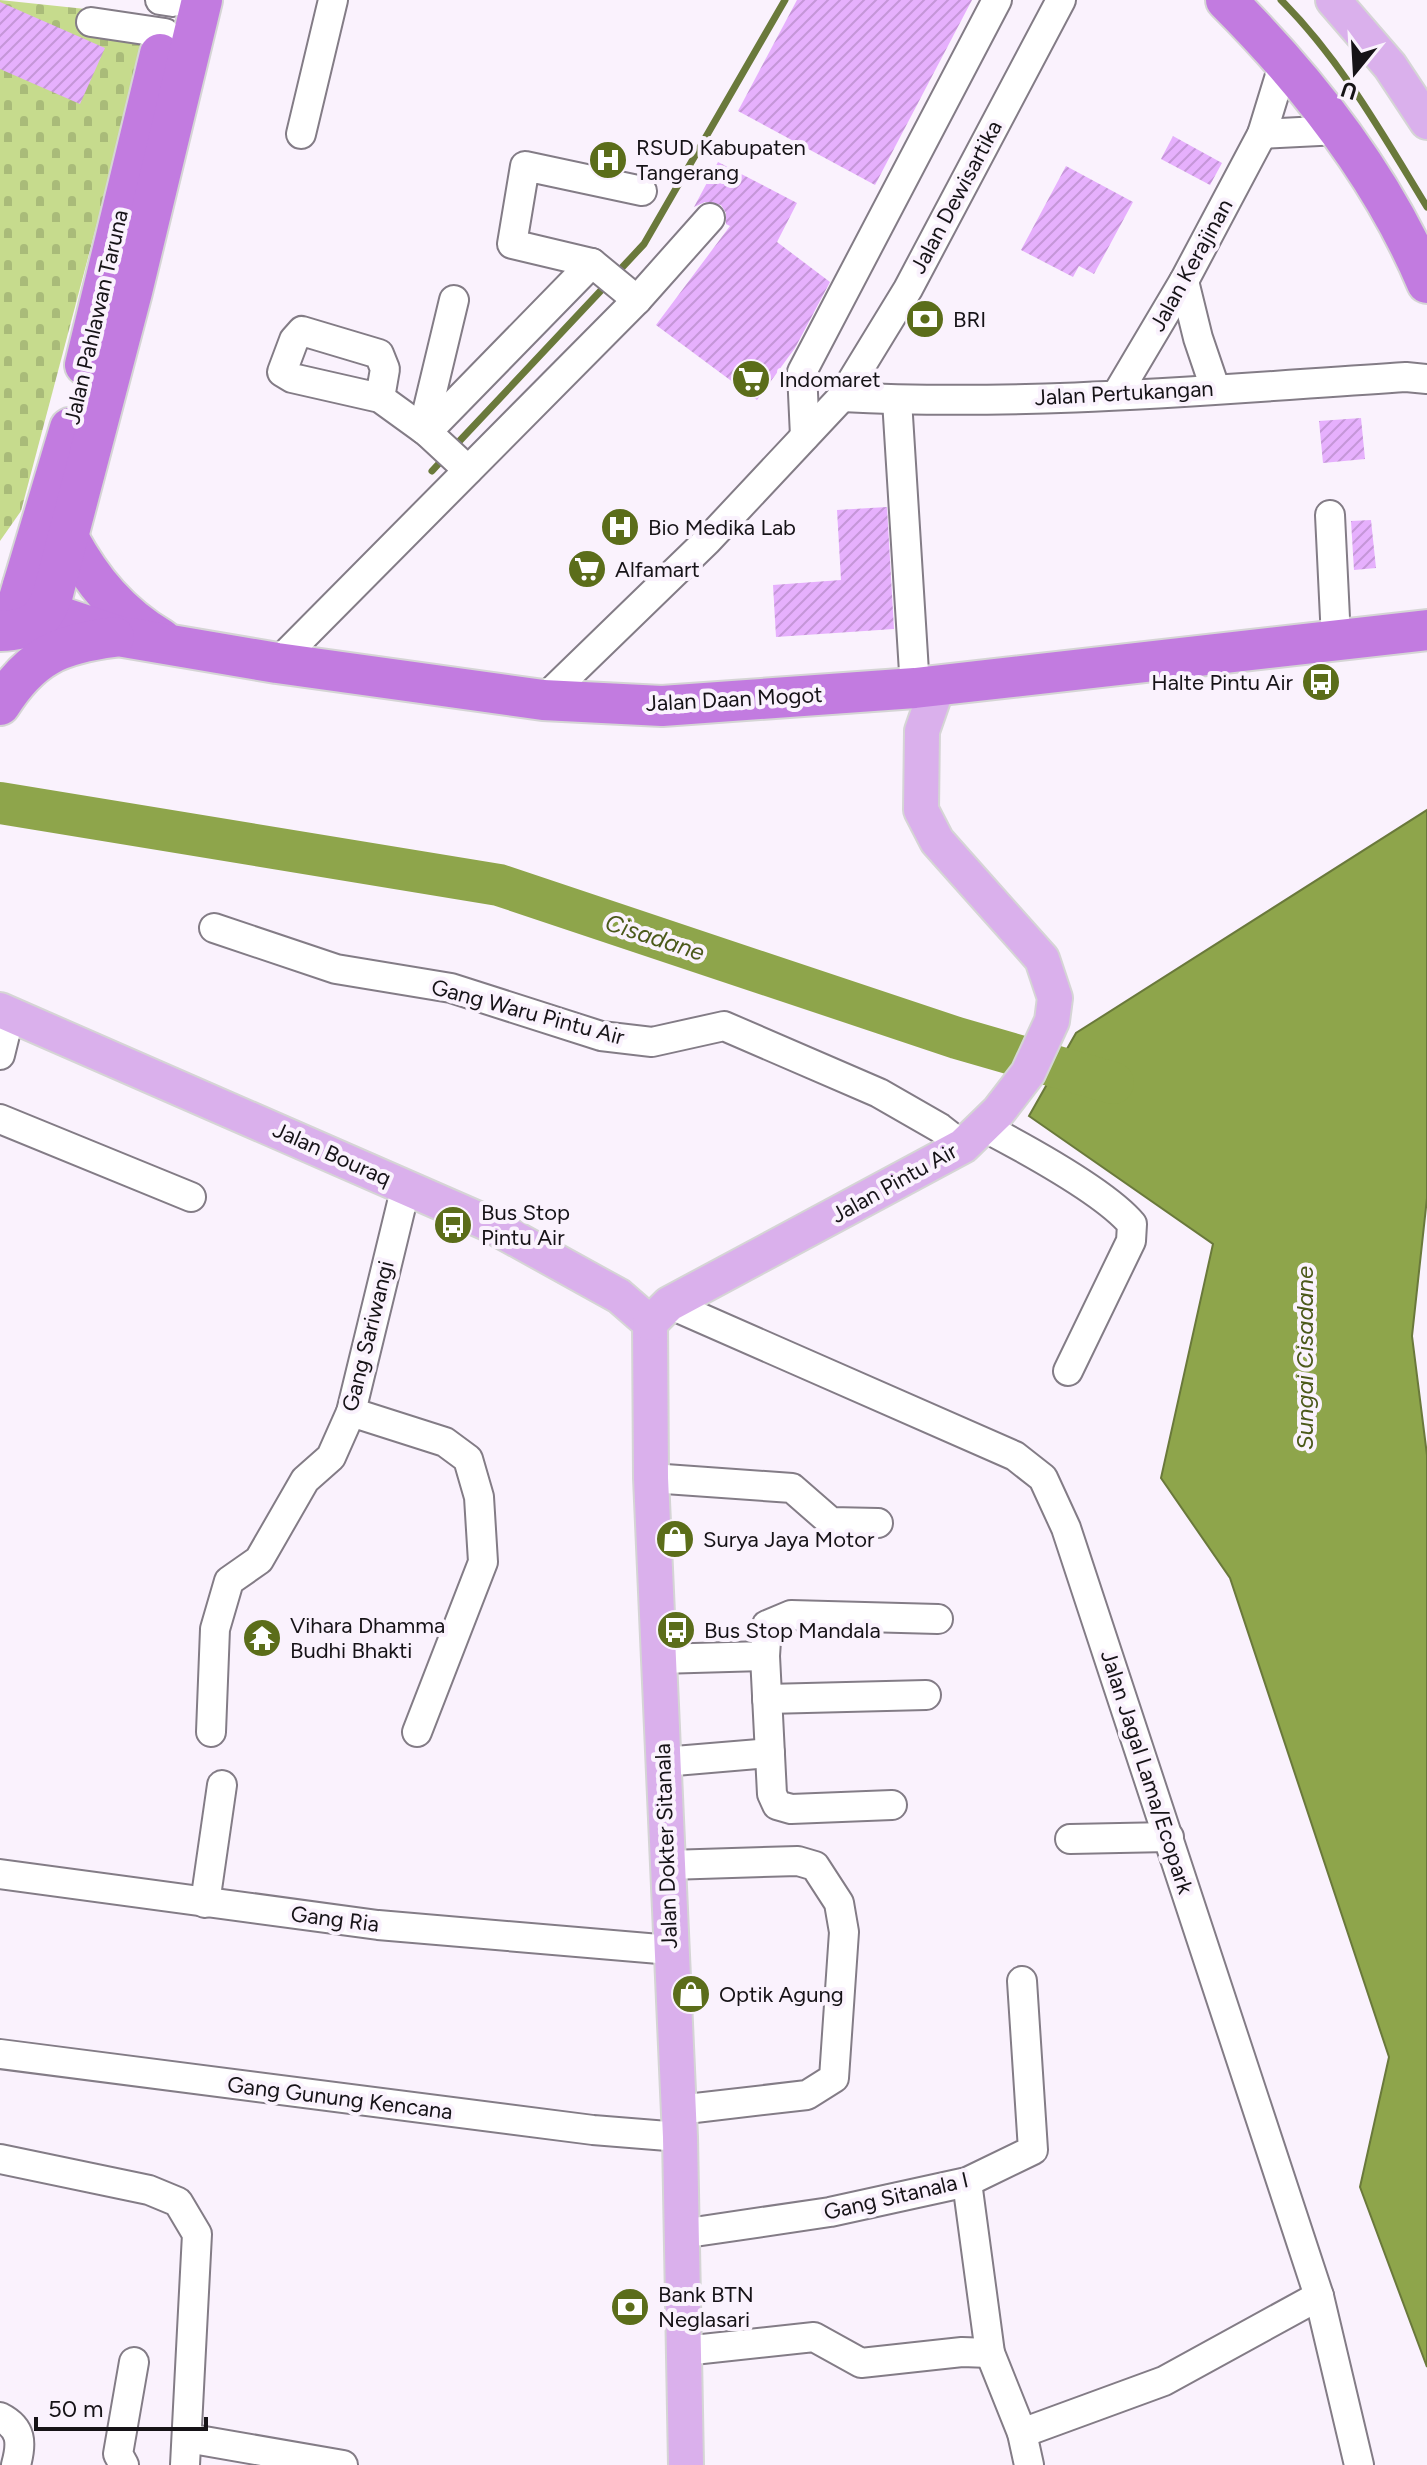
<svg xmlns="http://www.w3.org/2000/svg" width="1427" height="2465" font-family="Figtree,sans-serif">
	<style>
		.cemetery { fill: url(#cemetery-stones) }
		.water { fill: #8ea54b; stroke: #6a793b; stroke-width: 2 }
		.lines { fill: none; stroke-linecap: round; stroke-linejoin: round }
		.stream { stroke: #6a793b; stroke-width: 7 }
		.river { stroke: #8ea54b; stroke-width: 42 }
		.building { fill: url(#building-hatch) }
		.minor-casing { stroke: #837c86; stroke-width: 32 }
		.major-casing { stroke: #d5d5d5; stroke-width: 38 }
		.highway-casing { stroke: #d5d5d5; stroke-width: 44 }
		.minor { stroke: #fff; stroke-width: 28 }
		.major { stroke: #dab0ec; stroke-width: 34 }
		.highway { stroke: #c27be0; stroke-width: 40 }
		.labels { text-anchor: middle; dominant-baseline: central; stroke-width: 8; stroke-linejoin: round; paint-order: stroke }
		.poi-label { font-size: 22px; fill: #161317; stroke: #faf2fd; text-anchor: start }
		.street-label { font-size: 22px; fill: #161317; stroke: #faf2fd }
		.water-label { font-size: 24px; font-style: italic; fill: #4b591a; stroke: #faf2fd }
	</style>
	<defs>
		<pattern id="cemetery-stones" width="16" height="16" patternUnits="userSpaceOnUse" patternTransform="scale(2)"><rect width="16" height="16" fill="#c6db8d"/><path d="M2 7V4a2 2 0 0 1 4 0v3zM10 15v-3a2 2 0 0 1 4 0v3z" fill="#a9bb79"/></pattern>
		<pattern id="building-hatch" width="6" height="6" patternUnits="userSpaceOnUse" patternTransform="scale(2)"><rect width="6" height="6" fill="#e6b0fd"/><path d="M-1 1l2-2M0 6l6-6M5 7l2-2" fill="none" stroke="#c596d8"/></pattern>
	</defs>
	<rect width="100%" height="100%" fill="#faf2fd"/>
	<!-- cemetery -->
	<path class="cemetery" d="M0 0 152 16 21 511 0 541Z"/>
	<!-- water -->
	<path class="water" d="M1427 810V1198L1412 1336 1427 1455V2367L1360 2187 1389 2057 1230 1578 1161 1478 1213 1244 1029 1116 1076 1033Z"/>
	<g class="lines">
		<!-- stream -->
		<g class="stream">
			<path d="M1281 0C1341 60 1383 135 1427 207"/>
			<path d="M616 274 644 244 785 0"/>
			<path d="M452 449 608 283"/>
			<path d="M432 471 444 458"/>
		</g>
		<!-- river -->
		<path class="river" d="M0 803 499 885 957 1038 1113 1083"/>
	</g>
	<!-- building -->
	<g class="building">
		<path d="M797 0H972L875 185 738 111Z"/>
		<path d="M0 2 105 48 80 104 0 69Z"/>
		<path d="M1173 136 1222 163 1210 185 1161 159Z"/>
		<path d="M718 162 797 203 777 242 830 282 795 348 757 400 656 325 730 226 726 224V213L721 205 705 202 694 207Z"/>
		<path d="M1066 166 1133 202 1094 274 1079 266 1073 277 1021 250Z"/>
		<path d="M1361 418 1365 459 1323 463 1319 421Z"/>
		<path d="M887 507 894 629 776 637 773 585 841 580 837 510Z"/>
		<path d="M1371 520 1376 568 1354 570 1351 521Z"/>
	</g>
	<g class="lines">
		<!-- minor casing -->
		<g class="minor-casing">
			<g id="minor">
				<path d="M160 0 173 2"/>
				<path d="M91 22 165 33"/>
				<path d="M301 134 333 0"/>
				<path d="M1262 134 1339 130"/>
				<path d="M1184 281 1198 338 1215 388"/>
				<path d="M637 300 592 263 512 244 525 166 642 191"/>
				<path d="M1117 394 1184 281 1262 134 1285 59"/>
				<path d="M842 397C1029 407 1219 389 1406 377L1427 379"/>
				<path d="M380 398 385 369 379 354 302 331 294 340 282 372 292 378 380 398 427 432 468 470"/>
				<path d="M897 400 915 688"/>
				<path d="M423 429 454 300"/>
				<path d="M427 432 592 263"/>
				<path d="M805 436 802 372 997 0"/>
				<path d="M1330 515 1336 639"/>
				<path d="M277 663 637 300 710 218"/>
				<path d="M543 700 707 541 842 397 908 289 1061 0"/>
				<path d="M214 928 336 969 451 988 601 1036 652 1042 724 1026 879 1093 940 1128 963 1146"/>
				<path d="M0 1055 10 1014"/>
				<path d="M0 1119 191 1197"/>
				<path d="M984 1127C1024 1148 1105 1192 1132 1224L1131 1241 1068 1371"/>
				<path d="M669 1304 1015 1456 1043 1478 1066 1528 1319 2296 1359 2465"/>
				<path d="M351 1412 445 1442 468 1459 479 1497 483 1562 417 1732"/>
				<path d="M651 1478 792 1488 831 1522 878 1523"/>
				<path d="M765 1656 772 1794 777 1805 791 1809 892 1805"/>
				<path d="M659 1659 765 1656 767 1625 791 1615 938 1619"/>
				<path d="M767 1699 926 1695"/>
				<path d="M211 1732 215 1629 229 1581 259 1560 305 1480 331 1457 351 1412 406 1186"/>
				<path d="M663 1762 770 1753"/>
				<path d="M1070 1839 1169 1837"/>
				<path d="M668 1865 798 1861 815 1866 839 1903 844 1932 834 2078 807 2095 678 2110"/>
				<path d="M0 1874 378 1925 671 1950"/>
				<path d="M205 1903 222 1785"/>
				<path d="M0 2054 593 2130 680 2137"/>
				<path d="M0 2159 149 2190 178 2202 197 2234 185 2465"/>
				<path d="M967 2182 990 2353 1022 2433 1029 2465"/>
				<path d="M681 2234 830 2212 967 2182 1033 2150 1022 1981"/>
				<path d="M684 2351 814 2337 861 2363 962 2352 990 2353"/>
				<path d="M0 2417C22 2428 22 2443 16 2465"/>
				<path d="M1022 2433 1164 2381 1319 2296"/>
				<path d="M187 2438 343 2465"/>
				<path d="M124 2465 118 2454 134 2362"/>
			</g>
		</g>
		<!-- major casing -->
		<g class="major-casing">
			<g id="major">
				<path d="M1333 0 1390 66 1427 122"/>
				<path d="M0 1010 487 1223 619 1296 650 1323"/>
				<path d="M650 1323 651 1478 680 2137 686 2465"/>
				<path d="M650 1323 669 1304 963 1146 998 1112 1028 1073 1052 1021 1055 998 1042 959 937 841 921 810 922 731 938 685"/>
			</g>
		</g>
		<!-- highway casing -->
		<g class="highway-casing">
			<g id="highway">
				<path d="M1226 0C1308 82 1382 176 1427 283"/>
				<path d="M85 365 160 54"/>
				<path d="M69 539C92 581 119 614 161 639"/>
				<path d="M23 586 46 612 118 636 277 663 543 700 662 706 915 688 1427 630"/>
				<path d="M15 612 70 428"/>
				<path d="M0 631C30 630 43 623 53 594L132 292 202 0"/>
				<path d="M0 705C31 656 59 644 114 637"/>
			</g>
		</g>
		<!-- minor -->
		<use href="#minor" class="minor"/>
		<!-- major -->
		<use href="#major" class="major"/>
		<!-- highway -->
		<use href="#highway" class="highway"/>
	</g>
	<!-- icons -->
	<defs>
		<g id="hospital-disc" transform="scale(2)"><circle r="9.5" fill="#5b6d1a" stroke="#faf2fd"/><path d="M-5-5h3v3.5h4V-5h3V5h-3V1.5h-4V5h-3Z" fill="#fff"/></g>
		<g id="bank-disc" transform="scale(2)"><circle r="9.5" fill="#5b6d1a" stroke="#faf2fd"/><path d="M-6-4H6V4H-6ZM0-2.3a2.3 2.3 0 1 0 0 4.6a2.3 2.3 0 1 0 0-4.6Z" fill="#fff"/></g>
		<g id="supermarket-disc" transform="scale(2)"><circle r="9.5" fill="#5b6d1a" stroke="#faf2fd"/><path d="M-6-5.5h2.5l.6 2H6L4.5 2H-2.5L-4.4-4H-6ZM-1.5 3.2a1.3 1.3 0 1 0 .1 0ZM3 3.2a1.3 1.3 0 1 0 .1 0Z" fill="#fff"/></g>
		<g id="bus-disc" transform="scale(2)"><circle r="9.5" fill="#5b6d1a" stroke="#faf2fd"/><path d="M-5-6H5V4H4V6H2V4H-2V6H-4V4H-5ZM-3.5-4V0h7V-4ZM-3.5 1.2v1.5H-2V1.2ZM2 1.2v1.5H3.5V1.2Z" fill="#fff"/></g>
		<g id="shop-disc" transform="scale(2)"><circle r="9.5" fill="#5b6d1a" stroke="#faf2fd"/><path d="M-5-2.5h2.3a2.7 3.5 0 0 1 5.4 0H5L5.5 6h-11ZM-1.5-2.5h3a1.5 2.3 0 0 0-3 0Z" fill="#fff"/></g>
		<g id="temple-disc" transform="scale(2)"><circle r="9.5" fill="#5b6d1a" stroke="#faf2fd"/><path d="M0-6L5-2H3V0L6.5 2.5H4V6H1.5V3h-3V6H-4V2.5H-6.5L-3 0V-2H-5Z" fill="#fff"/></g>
	</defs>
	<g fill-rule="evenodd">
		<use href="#hospital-disc" x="608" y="160"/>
		<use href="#bank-disc" x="925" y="319"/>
		<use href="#supermarket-disc" x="751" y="379"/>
		<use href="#hospital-disc" x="620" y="527"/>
		<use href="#supermarket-disc" x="587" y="569"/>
		<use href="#bus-disc" x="1321" y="682"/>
		<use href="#bus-disc" x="453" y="1225"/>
		<use href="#shop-disc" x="675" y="1539"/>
		<use href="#bus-disc" x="676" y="1630"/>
		<use href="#temple-disc" x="262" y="1638"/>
		<use href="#shop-disc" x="691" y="1994"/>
		<use href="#bank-disc" x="630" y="2307"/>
	</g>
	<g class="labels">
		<!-- poi labels -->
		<g class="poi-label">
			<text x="636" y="147">RSUD Kabupaten<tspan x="636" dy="25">Tangerang</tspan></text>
			<text x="953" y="319">BRI</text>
			<text x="779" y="379">Indomaret</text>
			<text x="648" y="527">Bio Medika Lab</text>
			<text x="615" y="569">Alfamart</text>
			<text x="1293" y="682" text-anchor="end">Halte Pintu Air</text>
			<text x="481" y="1212">Bus Stop<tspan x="481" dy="25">Pintu Air</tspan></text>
			<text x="703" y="1539">Surya Jaya Motor</text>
			<text x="290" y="1625">Vihara Dhamma<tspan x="290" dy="25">Budhi Bhakti</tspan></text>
			<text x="704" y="1630">Bus Stop Mandala</text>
			<text x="719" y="1994">Optik Agung</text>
			<text x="658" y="2294">Bank BTN<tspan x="658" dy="25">Neglasari</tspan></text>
		</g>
		<!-- street labels -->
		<g class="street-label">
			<text transform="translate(956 197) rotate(-62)">Jalan Dewisartika</text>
			<text transform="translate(1191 265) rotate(-61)">Jalan Kerajinan</text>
			<text transform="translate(96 317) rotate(-77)">Jalan Pahlawan Taruna</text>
			<text transform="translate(1124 393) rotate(-3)">Jalan Pertukangan</text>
			<text transform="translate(734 699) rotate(-3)">Jalan Daan Mogot</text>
			<text transform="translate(528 1012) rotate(15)">Gang Waru Pintu Air</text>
			<text transform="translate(332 1154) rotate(24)">Jalan Bouraq</text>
			<text transform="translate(894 1183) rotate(-29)">Jalan Pintu Air</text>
			<text transform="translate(368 1336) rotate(-76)">Gang Sariwangi</text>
			<text transform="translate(1147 1772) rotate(72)">Jalan Jagal Lama/Ecopark</text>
			<text transform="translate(666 1846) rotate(-92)">Jalan Dokter Sitanala</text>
			<text transform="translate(335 1919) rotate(7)">Gang Ria</text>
			<text transform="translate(340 2098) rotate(7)">Gang Gunung Kencana</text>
			<text transform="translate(896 2196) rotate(-13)">Gang Sitanala I</text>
		</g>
		<!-- water labels -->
		<g class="water-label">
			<text transform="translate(655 937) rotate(18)">Cisadane</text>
			<text transform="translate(1304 1358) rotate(-90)">Sungai Cisadane</text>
		</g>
	</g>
	<!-- north arrow -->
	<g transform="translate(1355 72) rotate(198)" stroke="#faf2fd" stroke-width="6" paint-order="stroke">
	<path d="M0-6L14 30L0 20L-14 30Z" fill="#161317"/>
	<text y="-12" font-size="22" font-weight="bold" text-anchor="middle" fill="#161317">U</text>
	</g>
	<!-- scale -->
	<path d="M36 2417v12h170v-12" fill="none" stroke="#161317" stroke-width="4"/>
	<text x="48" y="2417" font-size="24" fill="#161317" stroke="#faf2fd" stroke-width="6" paint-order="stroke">50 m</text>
</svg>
